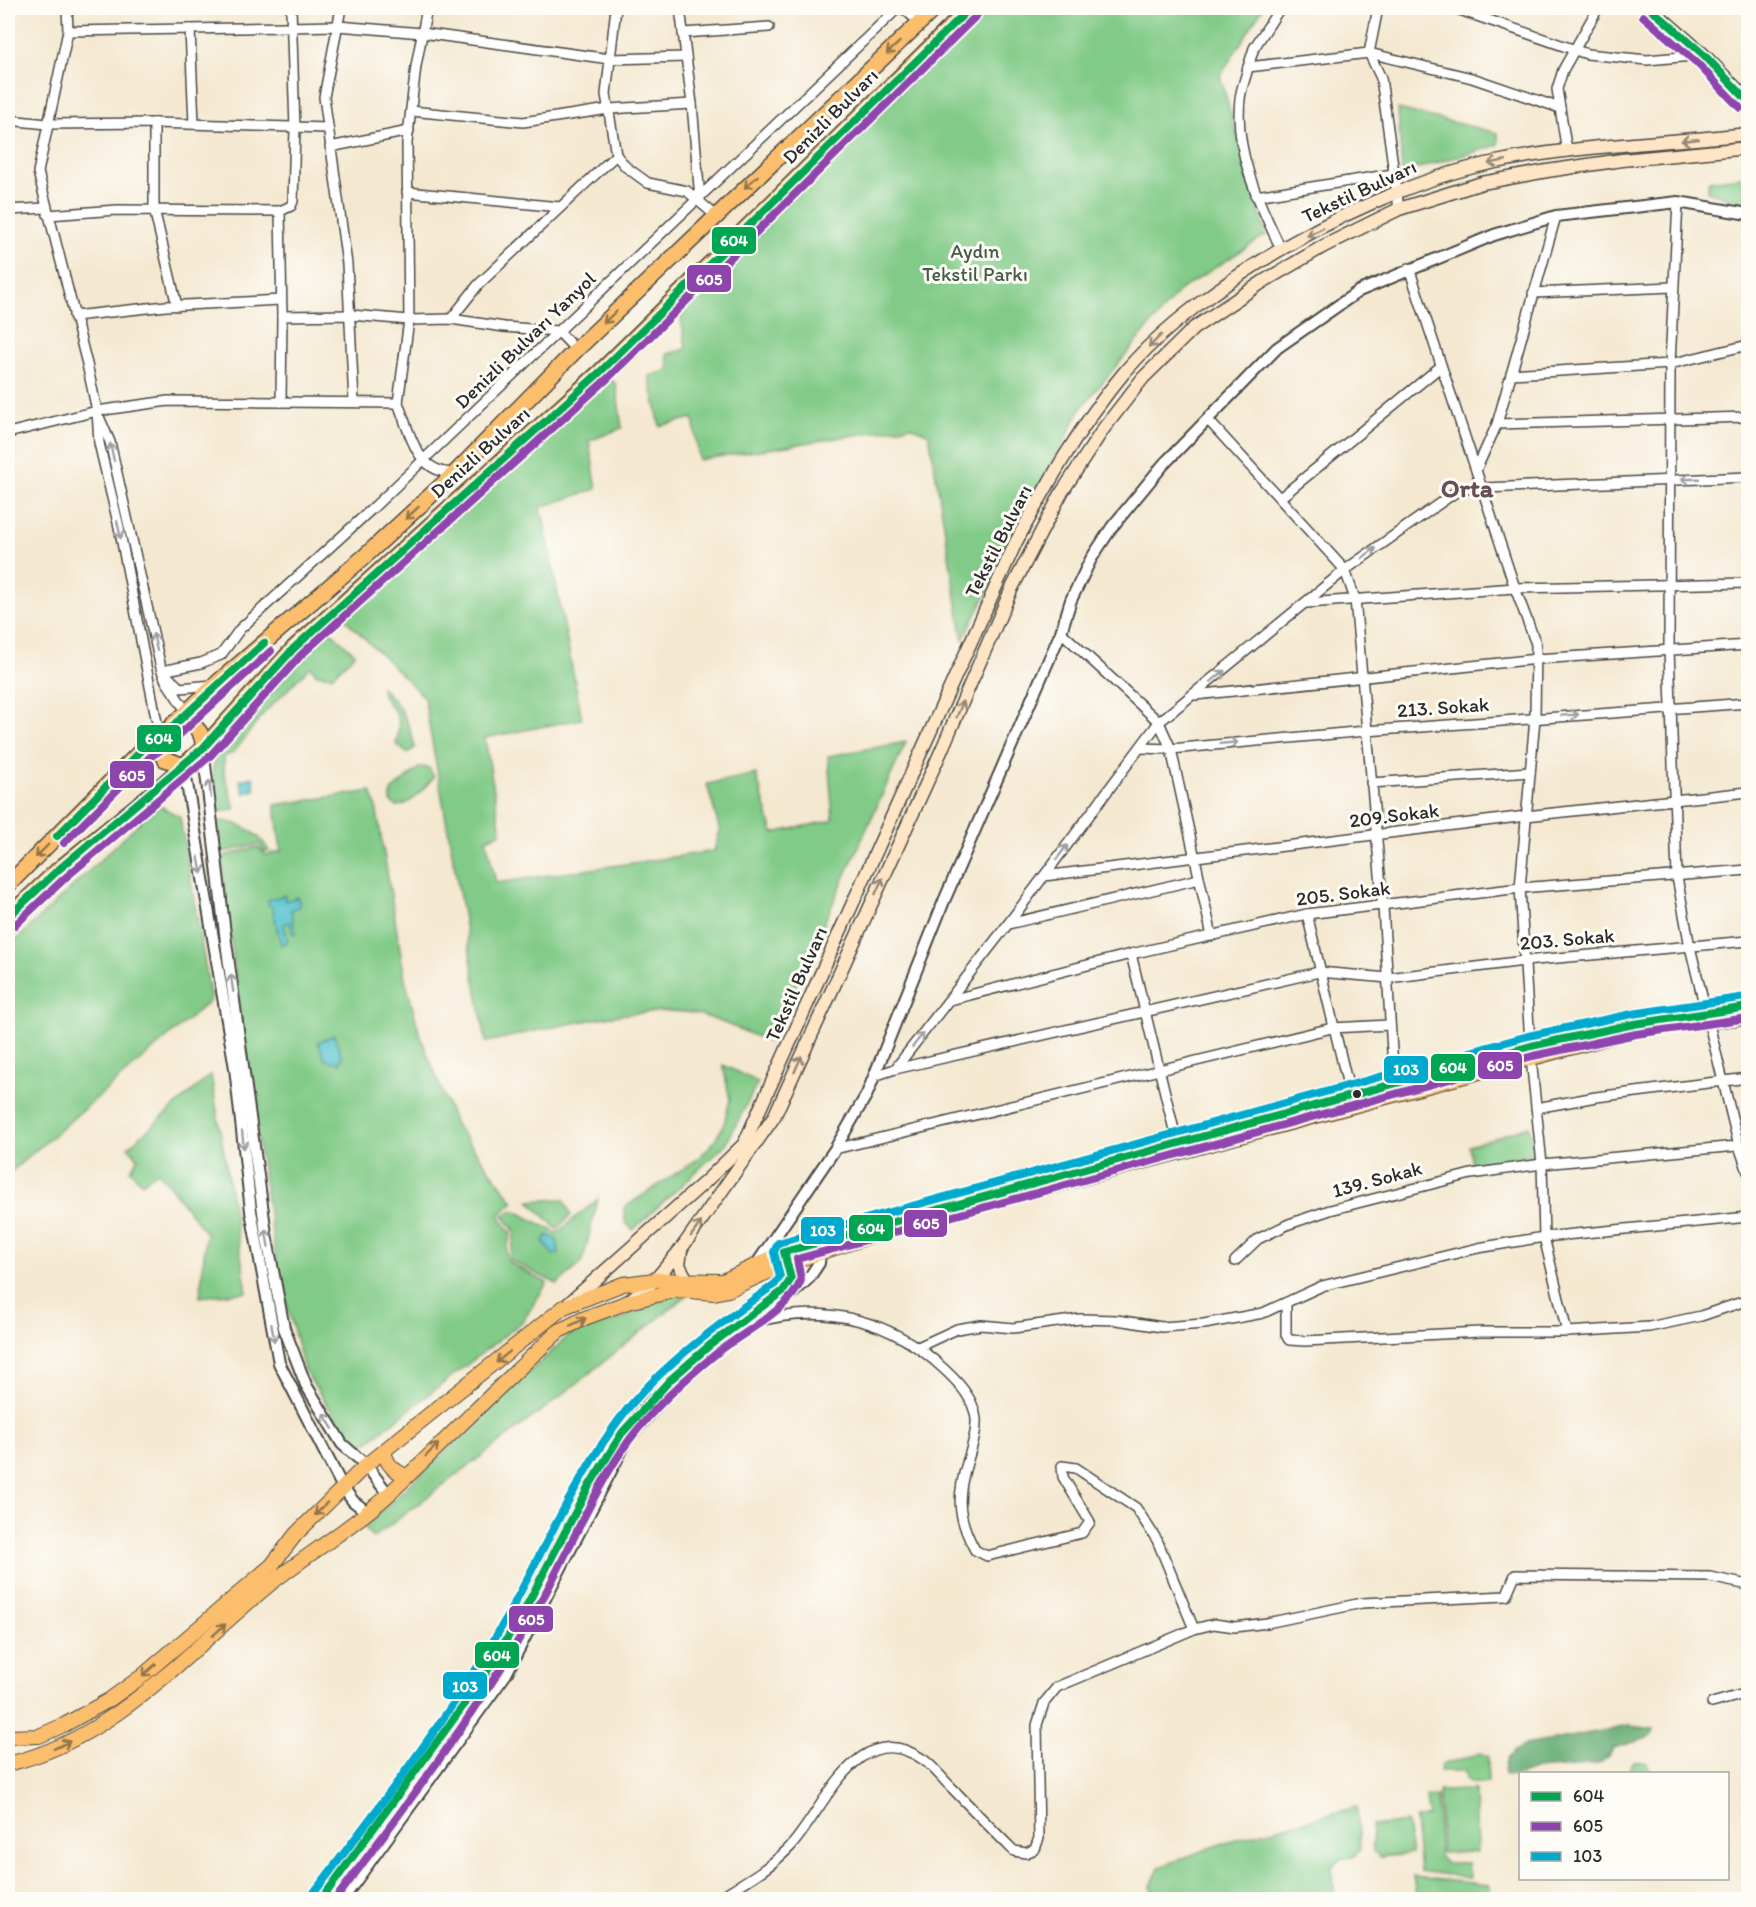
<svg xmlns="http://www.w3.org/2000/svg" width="1756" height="1907" font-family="Itim,sans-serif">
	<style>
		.green { fill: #81ca87; stroke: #567a59; stroke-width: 1.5 }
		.forest { fill: #68ae74; stroke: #4a6c50; stroke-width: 1.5 }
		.water { fill: #57c4ce; stroke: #41787c; stroke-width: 1.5 }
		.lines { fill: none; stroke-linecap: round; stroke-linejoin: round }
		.minor-casing { stroke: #494744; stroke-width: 12 }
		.tertiary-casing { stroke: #494744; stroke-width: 14 }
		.secondary-casing { stroke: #494744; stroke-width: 15 }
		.primary-casing { stroke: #494744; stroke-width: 16 }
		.trunk-casing { stroke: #494744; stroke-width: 18 }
		.minor { stroke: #fff; stroke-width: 9 }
		.tertiary { stroke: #fff; stroke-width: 10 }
		.secondary { stroke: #fde5c5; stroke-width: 12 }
		.primary { stroke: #fabe6d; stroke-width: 14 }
		.trunk { stroke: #fabe6d; stroke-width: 15 }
		.bus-1-casing { stroke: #fdfcf7; stroke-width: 12 }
		.bus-2-casing { stroke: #fdfcf7; stroke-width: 12 }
		.bus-3-casing { stroke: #fdfcf7; stroke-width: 12 }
		.bus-1 { stroke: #00a651; stroke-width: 8 }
		.bus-2 { stroke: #8e44ad; stroke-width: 8 }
		.bus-3 { stroke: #00a9ce; stroke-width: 8 }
		.oneway { stroke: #92744c }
		.oneway2 { stroke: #948878 }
		.oneway3 { stroke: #a0a0a0 }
		.bus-dot { fill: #2b2b2b; stroke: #fdfcf7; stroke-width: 2 }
		.labels { text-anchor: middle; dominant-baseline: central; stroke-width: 6; stroke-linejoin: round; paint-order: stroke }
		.street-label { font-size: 20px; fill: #2b2b2b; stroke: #fdfcf7 }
		.park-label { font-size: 20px; fill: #455b47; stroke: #fdfcf7 }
		.district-label { font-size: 26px; font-weight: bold; fill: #664f59; stroke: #fdfcf7 }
		.line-badge { stroke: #fdfcf7; stroke-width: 2 }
		.badge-label { font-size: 16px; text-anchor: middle; font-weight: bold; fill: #fff }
	</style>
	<rect width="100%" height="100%" fill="#fdfcf7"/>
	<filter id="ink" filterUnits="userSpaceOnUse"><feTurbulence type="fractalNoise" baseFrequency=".0167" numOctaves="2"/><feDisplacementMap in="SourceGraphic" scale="12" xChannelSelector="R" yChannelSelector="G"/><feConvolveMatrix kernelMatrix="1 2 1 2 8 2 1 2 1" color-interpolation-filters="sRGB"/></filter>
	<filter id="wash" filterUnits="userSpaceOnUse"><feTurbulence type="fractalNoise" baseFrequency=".008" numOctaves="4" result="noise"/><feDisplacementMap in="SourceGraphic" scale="24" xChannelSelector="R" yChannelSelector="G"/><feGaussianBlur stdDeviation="1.35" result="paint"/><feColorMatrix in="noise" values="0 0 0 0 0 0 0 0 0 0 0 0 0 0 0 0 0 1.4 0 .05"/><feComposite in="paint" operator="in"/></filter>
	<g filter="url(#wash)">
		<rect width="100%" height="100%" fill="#f4e8d0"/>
		<!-- green -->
		<g class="green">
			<path d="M985 8H1263L1220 76 1266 235 1180 290 1081 408 963 640 929 434 911 426 699 460 693 418 660 426 649 376 669 370 667 354 686 349 679 306 871 122Z"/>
			<path d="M1398 109 1498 133V145L1402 173Z"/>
			<path d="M1748 176V204L1707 191 1709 181Z"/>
			<path d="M604 374 616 384 622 428 589 441 597 489 541 507 582 719 485 738 501 833 486 839 496 883 714 851 720 831 707 784 756 774 773 833 833 820 828 756 906 742 770 1042C746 1033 721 1020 697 1014 646 1002 540 1031 486 1042L424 697 341 615Z"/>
			<path d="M326 627 355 654 332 676 317 674 310 667 264 713 234 752 224 757V773L235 809 214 813C213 795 210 774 216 756 221 739 247 705 264 700Z"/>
			<path d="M381 687C400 703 410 723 415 748L407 753 396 744C406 703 386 714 381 687Z"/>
			<path d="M420 767 429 768 434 777C423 788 412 806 396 806L391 802V791Z"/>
			<path d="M371 791 376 806 405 979 420 1035 455 1124 514 1202 499 1215 511 1234 507 1248 508 1262 547 1283 523 1321 364 1445 355 1447 304 1370 277 1266 246 1063 221 857 257 847 266 855 281 851 275 805Z"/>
			<path d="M158 805 180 817 211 1000 8 1174V948Z"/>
			<path d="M223 821C244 824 259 833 269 851L264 852 259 844 218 853 215 822Z"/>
			<path d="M723 1065 758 1082 726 1144 633 1230 625 1222 624 1208 696 1160 711 1146 723 1127 730 1100Z"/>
			<path d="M211 1075 247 1292 200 1297 206 1233 158 1171 142 1183 130 1170 138 1158 128 1147Z"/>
			<path d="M1529 1126 1534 1154 1472 1166 1469 1146Z"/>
			<path d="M564 1199 571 1215 557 1229 529 1201Z"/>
			<path d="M598 1199 582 1263 557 1284 510 1260 515 1232 503 1215 514 1210 557 1233Z"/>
			<path d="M671 1295 686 1296 561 1396 373 1538 364 1527 568 1336 592 1325 614 1322Z"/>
			<path d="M1481 1753 1488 1757V1783H1471L1466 1779 1465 1771H1440L1441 1765Z"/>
			<path d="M1634 1761 1647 1763 1649 1773H1631L1630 1767Z"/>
			<path d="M1475 1790 1477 1852 1441 1853 1439 1791Z"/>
			<path d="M1426 1796 1437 1797 1439 1856 1445 1863H1468L1470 1878 1420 1871 1415 1819 1428 1816Z"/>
			<path d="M1357 1807 1360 1849 1353 1857 1342 1858 1332 1866 1335 1899H1153L1151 1886 1159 1867 1229 1841Z"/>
			<path d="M1407 1822 1411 1854 1380 1857 1373 1851 1372 1826Z"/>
			<path d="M1413 1877 1490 1885 1491 1899H1417Z"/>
		</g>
		<!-- forest -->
		<path class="forest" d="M1629 1726 1653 1729 1652 1735 1645 1739 1613 1748 1611 1753 1598 1764 1536 1769 1520 1775 1504 1776C1504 1758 1510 1753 1525 1745Z"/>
		<!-- water -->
		<g class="water">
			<path d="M253 777 255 790 244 793 240 780Z"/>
			<path d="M285 895V901L298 897 300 906 291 910 296 934 293 935 290 922 284 924 288 942 281 945 272 906 268 905V900Z"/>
			<path d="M334 1035 342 1056 340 1063 325 1060 318 1042Z"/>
			<path d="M548 1235 557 1240 559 1254 553 1255 543 1241Z"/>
		</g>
	</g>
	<g filter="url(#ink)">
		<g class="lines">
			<!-- minor casing -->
			<g class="minor-casing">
				<g id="minor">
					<path d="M67 8 68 31 38 172 87 364 97 411 99 443 119 527 160 738"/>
					<path d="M341 8 324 97 347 264 354 402"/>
					<path d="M680 8 692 104 700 199"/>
					<path d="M903 8 920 23"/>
					<path d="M1280 8 1254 48 1248 67 1369 53 1378 8"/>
					<path d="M1454 8 1587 54 1647 60 1704 55"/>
					<path d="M190 29 338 26 422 33 610 59 686 57"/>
					<path d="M68 31 190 29 194 124"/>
					<path d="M683 33 769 27"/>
					<path d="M1369 53 1472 78 1560 108"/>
					<path d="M1369 53 1381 78 1399 209"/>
					<path d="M1248 67C1246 78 1241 88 1240 99 1234 152 1259 203 1281 249"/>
					<path d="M411 111 523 122 609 109 692 104"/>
					<path d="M8 120 47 124 154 123V209L177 306"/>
					<path d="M154 123 328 128"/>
					<path d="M330 147 409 131"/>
					<path d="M1567 152 1557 89 1563 70 1598 8"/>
					<path d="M616 155 626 167 648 183 687 191 716 216"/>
					<path d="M407 192 560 207"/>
					<path d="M1256 196 1393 174"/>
					<path d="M1678 202 1670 364 1669 649 1677 877 1690 947 1739 1146 1748 1172"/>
					<path d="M8 210 46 208"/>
					<path d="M48 215 117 210 280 211"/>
					<path d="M1409 268 1515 588 1536 644 1535 718 1520 888 1531 1058 1542 1164 1544 1237 1567 1332"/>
					<path d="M1533 293 1673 287"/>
					<path d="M74 316 166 306 281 300"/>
					<path d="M282 316 280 211 291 206 293 201 295 128 291 8"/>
					<path d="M451 319 478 285 616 155 606 94 616 8"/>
					<path d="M1511 374 1670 364 1748 345"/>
					<path d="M281 402 282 316 351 315 409 320 451 319 504 327 558 331 576 350"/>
					<path d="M398 403 409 320 407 143 416 66 427 8"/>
					<path d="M100 419 110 442 161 668 166 681 188 714"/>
					<path d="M1209 421 1345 570 1355 599 1383 907 1394 1083"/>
					<path d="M1497 424 1748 417"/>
					<path d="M8 433 97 411 168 401 398 403C410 433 416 473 454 473"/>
					<path d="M1477 468 1497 424 1556 216"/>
					<path d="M1280 498 1440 367"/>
					<path d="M1307 603 1515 588 1748 583"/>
					<path d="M1061 632 1159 722 1171 749 1212 936"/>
					<path d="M213 685 180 688 162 671 201 663 221 655 240 629 374 507 898 8"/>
					<path d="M1195 695 1537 659 1748 645"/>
					<path d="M1140 748 1171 749 1366 731 1748 703"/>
					<path d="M1371 783 1530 772"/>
					<path d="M1044 876 1526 816 1748 792"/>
					<path d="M1307 914 1350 1094"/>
					<path d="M1008 924 1199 879"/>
					<path d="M1131 954 1177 1142"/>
					<path d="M950 1000 1131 954 1307 914 1520 888 1748 870"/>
					<path d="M895 1069 1319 972 1388 978 1524 961 1748 941"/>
					<path d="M874 1076 895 1069 1008 924 1159 722 1345 570 1460 489 1748 477"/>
					<path d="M1536 1108 1596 1097 1748 1078"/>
					<path d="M835 1149 1332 1028 1389 1025"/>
					<path d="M1235 1261 1258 1239 1289 1224 1330 1210 1471 1174 1542 1164 1748 1145"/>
					<path d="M1286 1303V1335L1289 1340 1305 1341 1480 1332H1567L1649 1327 1701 1316 1748 1300"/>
					<path d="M756 1322C826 1303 893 1320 945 1370 959 1383 974 1399 976 1419 977 1434 971 1449 967 1463 956 1498 958 1519 975 1550L987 1556 1082 1533 1090 1522 1063 1477 1062 1466 1076 1468 1136 1508 1157 1540 1194 1629"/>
					<path d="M918 1347 957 1329 981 1325 1013 1328 1080 1319 1117 1320 1162 1327 1204 1324 1263 1313 1322 1286 1478 1248 1544 1237 1748 1217"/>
					<path d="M1712 1703 1748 1693"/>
					<path d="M715 1900C741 1884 768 1870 790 1847 824 1811 857 1713 924 1760 934 1767 943 1780 953 1789 973 1810 993 1830 1014 1851L1026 1853 1035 1849 1039 1838 1037 1725 1044 1703 1057 1687 1194 1629 1214 1624 1235 1627 1267 1623 1362 1603 1506 1596 1515 1575 1710 1577 1748 1585"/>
				</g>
			</g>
			<!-- tertiary casing -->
			<g class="tertiary-casing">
				<g id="tertiary">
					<path d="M203 748 226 942 266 1234 284 1328 306 1385 342 1444 366 1465 388 1494"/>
					<path d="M184 766 235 1068 251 1211 279 1363 342 1486 353 1501 367 1512"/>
					<path d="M756 1265 835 1149 867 1094 944 901 1061 632 1071 600 1091 559 1112 527 1163 465 1277 348 1359 291 1494 235 1556 216 1678 202 1748 214"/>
					<path d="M321 1900 399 1797 480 1683 526 1607 589 1486 622 1433 670 1380 710 1345 783 1291 791 1279 786 1258"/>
					<path d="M342 1900 506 1674 627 1440 667 1395 715 1352 791 1295 809 1278 819 1263 820 1252"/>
				</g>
			</g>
			<!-- secondary casing -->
			<g class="secondary-casing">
				<g id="secondary">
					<path d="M1650 8 1704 55 1748 101"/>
					<path d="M681 1251 679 1265 687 1280"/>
					<path d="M629 1301 655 1280 681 1249 774 1117 939 756 1012 588 1062 492 1104 428 1143 378 1194 328 1264 281 1324 246 1399 209 1482 183 1547 171 1622 160 1748 148"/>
					<path d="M568 1304 706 1181 744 1144 1016 542C1048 483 1080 425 1123 374 1201 281 1377 185 1496 162 1578 145 1665 143 1748 134"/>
				</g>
			</g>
			<!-- primary casing -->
			<g class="primary-casing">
				<g id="primary">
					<path d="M1689 1016 1748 1007"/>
					<path d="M974 1199 1531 1046 1596 1032"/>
					<path d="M384 1451C387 1465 393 1470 406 1476"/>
					<path d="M8 1737 39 1736 64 1725 109 1700 141 1677 272 1565 296 1534 366 1465 564 1307 623 1284 655 1280 723 1281 784 1252 866 1229"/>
					<path d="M8 1764C115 1739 188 1651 270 1584 309 1553 352 1528 389 1494 446 1440 501 1384 559 1331L585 1318 628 1302 677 1290 714 1293 728 1290 788 1263 901 1227 1637 1030 1748 1017"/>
				</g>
			</g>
			<!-- trunk casing -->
			<g class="trunk-casing">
				<g id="trunk">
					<path d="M174 723C192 720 204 730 203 748"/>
					<path d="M160 738V747L165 759 184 766"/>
					<path d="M8 885 143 749 160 738 216 684 364 557 455 473 576 350 935 8"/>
					<path d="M8 917 58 870 161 786 203 748 294 648 600 372 970 8"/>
				</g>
			</g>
			<!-- minor -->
			<use href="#minor" class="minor"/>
			<!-- tertiary -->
			<use href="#tertiary" class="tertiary"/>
			<!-- secondary -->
			<use href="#secondary" class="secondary"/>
			<!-- primary -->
			<use href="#primary" class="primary"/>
			<!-- trunk -->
			<use href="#trunk" class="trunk"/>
			<!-- bus-1 casing -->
			<g class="bus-1-casing">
				<g id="bus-1">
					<path d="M1650 8 1704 55 1748 101"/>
					<path d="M57 836 143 749 160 738 264 643"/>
					<path d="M8 917 58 870 203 748 294 648 600 372 970 8"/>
					<path d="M321 1900 480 1683 526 1607 589 1486 622 1433 670 1380 710 1345 783 1291 791 1279 784 1252 1531 1046 1634 1024 1748 1007"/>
				</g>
			</g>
			<!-- bus-2 casing -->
			<g class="bus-2-casing">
				<g id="bus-2">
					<path d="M1643 16 1697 63 1740 108"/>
					<path d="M64 843 150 757 167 746 271 651"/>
					<path d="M15 925 65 878 210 756 301 655 607 379 977 15"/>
					<path d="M335 1900C405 1807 476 1714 534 1614 567 1557 591 1493 630 1439 654 1408 686 1378 717 1353 740 1334 792 1308 801 1280L797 1259 1533 1056 1636 1034 1748 1018"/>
				</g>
			</g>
			<!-- bus-3 casing -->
			<g class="bus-3-casing">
				<path id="bus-3" d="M313 1894C367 1823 422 1752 471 1677 524 1597 558 1506 613 1428 654 1369 718 1326 775 1284L780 1277 774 1252 778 1243 1528 1036 1632 1014 1746 997"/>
			</g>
			<!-- bus-1 -->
			<use href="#bus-1" class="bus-1"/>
			<!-- bus-2 -->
			<use href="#bus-2" class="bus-2"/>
			<!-- bus-3 -->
			<use href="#bus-3" class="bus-3"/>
		</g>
		<!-- one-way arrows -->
		<defs><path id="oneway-shaft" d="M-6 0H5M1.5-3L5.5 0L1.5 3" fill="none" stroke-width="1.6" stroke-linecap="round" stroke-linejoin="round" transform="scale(1.5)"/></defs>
		<g class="oneway">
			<use href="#oneway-shaft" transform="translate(893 48) rotate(137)"/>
			<use href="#oneway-shaft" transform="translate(751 182) rotate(137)"/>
			<use href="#oneway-shaft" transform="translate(610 317) rotate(136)"/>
			<use href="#oneway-shaft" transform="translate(412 513) rotate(137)"/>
			<use href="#oneway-shaft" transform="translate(42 851) rotate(135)"/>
			<use href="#oneway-shaft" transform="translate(578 1322) rotate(-26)"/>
			<use href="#oneway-shaft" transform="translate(503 1357) rotate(141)"/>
			<use href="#oneway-shaft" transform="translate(432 1450) rotate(-44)"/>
			<use href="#oneway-shaft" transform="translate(321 1509) rotate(133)"/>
			<use href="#oneway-shaft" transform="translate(219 1630) rotate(-42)"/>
			<use href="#oneway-shaft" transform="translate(149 1670) rotate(139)"/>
			<use href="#oneway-shaft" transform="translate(62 1745) rotate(-25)"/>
		</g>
		<g class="oneway2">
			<use href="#oneway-shaft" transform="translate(1690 140) rotate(174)"/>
			<use href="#oneway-shaft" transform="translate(1497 162) rotate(169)"/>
			<use href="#oneway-shaft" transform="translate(1315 232) rotate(154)"/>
			<use href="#oneway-shaft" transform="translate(1155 341) rotate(135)"/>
			<use href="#oneway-shaft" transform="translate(960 709) rotate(-67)"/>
			<use href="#oneway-shaft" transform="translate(879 886) rotate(-66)"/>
			<use href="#oneway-shaft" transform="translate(798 1064) rotate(-66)"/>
			<use href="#oneway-shaft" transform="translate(696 1229) rotate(-54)"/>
		</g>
		<g class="oneway3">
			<use href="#oneway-shaft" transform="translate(112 452) rotate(-103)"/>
			<use href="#oneway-shaft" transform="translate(1690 479) rotate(178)"/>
			<use href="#oneway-shaft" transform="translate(119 530) rotate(78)"/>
			<use href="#oneway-shaft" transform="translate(1369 553) rotate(-36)"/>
			<use href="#oneway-shaft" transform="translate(155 642) rotate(-103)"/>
			<use href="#oneway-shaft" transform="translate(1218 676) rotate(-39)"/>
			<use href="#oneway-shaft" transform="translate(1570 715) rotate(-4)"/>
			<use href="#oneway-shaft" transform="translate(1229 743) rotate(-5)"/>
			<use href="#oneway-shaft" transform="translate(210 789) rotate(-96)"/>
			<use href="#oneway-shaft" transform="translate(1062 852) rotate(-53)"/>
			<use href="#oneway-shaft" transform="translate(200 865) rotate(80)"/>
			<use href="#oneway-shaft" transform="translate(232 983) rotate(-98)"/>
			<use href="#oneway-shaft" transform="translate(918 1040) rotate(-52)"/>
			<use href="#oneway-shaft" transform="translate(243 1140) rotate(84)"/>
			<use href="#oneway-shaft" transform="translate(267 1238) rotate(-100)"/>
			<use href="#oneway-shaft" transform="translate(273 1333) rotate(79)"/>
			<use href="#oneway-shaft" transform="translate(328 1421) rotate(-122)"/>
		</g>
	</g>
	<!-- markers -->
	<circle class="bus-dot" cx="1357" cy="1094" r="5"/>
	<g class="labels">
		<!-- street labels -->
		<g class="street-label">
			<text transform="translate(830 116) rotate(-45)">Denizli Bulvarı</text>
			<text transform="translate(1359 191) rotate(-25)">Tekstil Bulvarı</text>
			<text transform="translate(525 340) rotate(-44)">Denizli Bulvarı Yanyol</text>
			<text transform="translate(480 452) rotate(-42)">Denizli Bulvarı</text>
			<text transform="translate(998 541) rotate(-63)">Tekstil Bulvarı</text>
			<text transform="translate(1443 707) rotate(-4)">213. Sokak</text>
			<text transform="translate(1394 815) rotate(-7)">209.Sokak</text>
			<text transform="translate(1343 893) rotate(-7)">205. Sokak</text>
			<text transform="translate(1567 939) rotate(-5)">203. Sokak</text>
			<text transform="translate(796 984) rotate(-66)">Tekstil Bulvarı</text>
			<text transform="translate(1377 1179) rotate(-15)">139. Sokak</text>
		</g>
		<!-- park labels -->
		<g class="park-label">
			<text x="975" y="251">Aydın<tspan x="975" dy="23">Tekstil Parkı</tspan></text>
		</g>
		<!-- district labels -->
		<g class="district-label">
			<text x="1467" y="488">Orta</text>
		</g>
	</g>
	<g class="line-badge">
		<rect x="711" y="226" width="46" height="29" rx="6" fill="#00a651"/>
		<rect x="686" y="264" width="46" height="29" rx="6" fill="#8e44ad"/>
		<rect x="136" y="724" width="46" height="29" rx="6" fill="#00a651"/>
		<rect x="109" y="760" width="46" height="29" rx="6" fill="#8e44ad"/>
		<rect x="1477" y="1051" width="46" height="29" rx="6" fill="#8e44ad"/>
		<rect x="1430" y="1053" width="46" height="29" rx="6" fill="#00a651"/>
		<rect x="1383" y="1055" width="46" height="29" rx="6" fill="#00a9ce"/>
		<rect x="903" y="1209" width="45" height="29" rx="6" fill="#8e44ad"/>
		<rect x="848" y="1214" width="46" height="28" rx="6" fill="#00a651"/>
		<rect x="800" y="1216" width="45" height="29" rx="6" fill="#00a9ce"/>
		<rect x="508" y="1605" width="46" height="28" rx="6" fill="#8e44ad"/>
		<rect x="474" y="1641" width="46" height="28" rx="6" fill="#00a651"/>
		<rect x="442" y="1671" width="46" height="29" rx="6" fill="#00a9ce"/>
	</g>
	<g class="badge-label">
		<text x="734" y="246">604</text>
		<text x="709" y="285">605</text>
		<text x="159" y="744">604</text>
		<text x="132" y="781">605</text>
		<text x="1500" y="1071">605</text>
		<text x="1453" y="1073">604</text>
		<text x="1406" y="1075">103</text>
		<text x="926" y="1229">605</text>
		<text x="871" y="1234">604</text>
		<text x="823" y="1236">103</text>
		<text x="531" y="1625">605</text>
		<text x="497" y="1661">604</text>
		<text x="465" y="1692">103</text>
	</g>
	<!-- margin -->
	<rect width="1756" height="1907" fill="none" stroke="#fdfcf7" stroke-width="30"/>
	<!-- legend -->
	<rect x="1519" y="1772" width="210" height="108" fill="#fdfcf7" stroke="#a9a8a5" stroke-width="1.5"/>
	<rect x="1531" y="1792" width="30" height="9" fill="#00a651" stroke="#a9a8a5" stroke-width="1.5"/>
	<text x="1573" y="1802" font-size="18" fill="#2b2b2b">604</text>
	<rect x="1531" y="1822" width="30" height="9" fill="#8e44ad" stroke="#a9a8a5" stroke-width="1.5"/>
	<text x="1573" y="1832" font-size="18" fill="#2b2b2b">605</text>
	<rect x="1531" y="1852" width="30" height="9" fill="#00a9ce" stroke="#a9a8a5" stroke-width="1.5"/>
	<text x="1573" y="1862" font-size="18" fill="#2b2b2b">103</text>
</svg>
